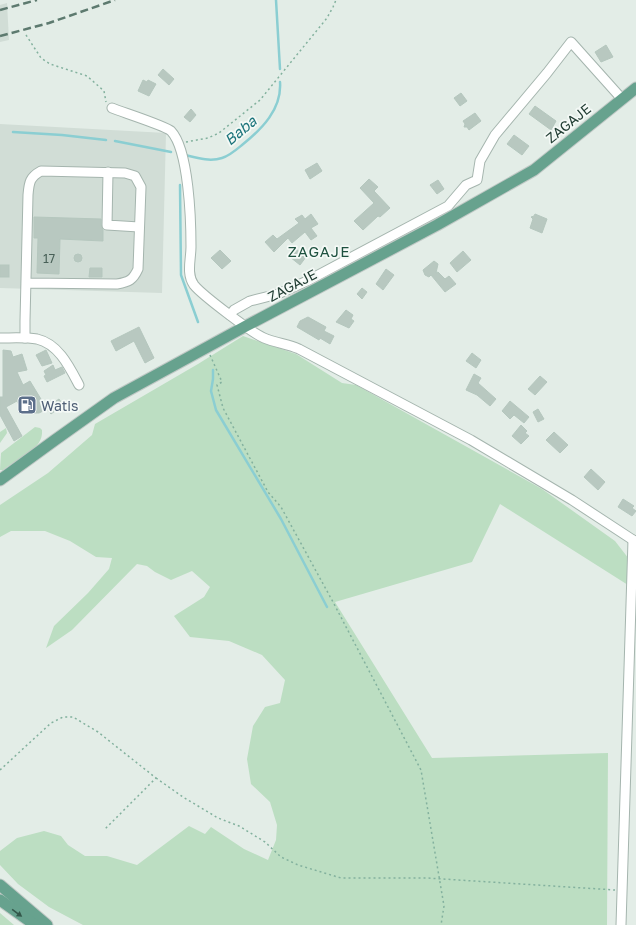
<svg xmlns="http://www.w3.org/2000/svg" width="636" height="925" font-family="'Golos Text',sans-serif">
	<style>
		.built { fill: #d1ddd6 }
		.green { fill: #bcdec2 }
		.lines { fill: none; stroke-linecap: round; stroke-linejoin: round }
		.stream { stroke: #8bced2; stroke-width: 2.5 }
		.building { fill: #b8c8c0; stroke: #b5c7be }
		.minor-casing { stroke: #a5b5ae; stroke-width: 11 }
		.major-casing { stroke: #c1c9c6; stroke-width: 13 }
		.path { stroke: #83b19e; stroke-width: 1.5; stroke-dasharray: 2 3; stroke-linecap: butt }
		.minor { stroke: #fff; stroke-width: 9 }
		.major { stroke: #67a28e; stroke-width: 11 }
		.rail { stroke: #5d7a6f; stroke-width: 2.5; stroke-dasharray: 8 4; stroke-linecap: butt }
		.oneway { fill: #33574a }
		.labels { text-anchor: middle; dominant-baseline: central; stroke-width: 3.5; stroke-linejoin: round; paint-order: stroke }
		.number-label { font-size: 12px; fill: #486057 }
		.street-label { font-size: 14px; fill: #223e34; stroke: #f4f9f6 }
		.service-label { font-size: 14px; fill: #4e5e75; stroke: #f4f9f6; text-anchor: start }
		.water-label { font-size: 15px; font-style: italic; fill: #1c747b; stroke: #f4f9f6 }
		.neighbourhood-label { font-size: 15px; letter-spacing: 1px; fill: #1e513f; stroke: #f4f9f6 }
	</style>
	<rect width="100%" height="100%" fill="#e3ede7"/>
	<!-- built -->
	<g class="built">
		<path d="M7 3 9 40 0 42V5Z"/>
		<path d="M0 124 166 133 162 293 0 288Z"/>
	</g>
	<!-- green -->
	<g class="green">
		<path d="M243 336 296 354 342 383 356 385 542 489 615 541 629 559 628 585 500 504 472 562 335 602 432 758 608 753 607 925H83L49 907 18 884 0 865V851L17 838 44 831 61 836 68 845 85 856H107L137 865 189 826 205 834 211 827 244 849 268 860 276 840 277 825 270 802 251 784 247 759 253 726 265 707 280 703 285 680 262 655 229 641 190 637 174 616 204 597 210 587 192 571 171 580 155 572 147 566 137 564 72 630 46 648 54 626 88 593 109 569 112 558 96 557 70 541 45 531H11L0 537V505L48 473 92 435 95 424 198 364Z"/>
		<path d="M35 427 40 428 42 430C44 450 16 459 3 470H0L1 453Z"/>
		<path d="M6 428 7 433 0 443V432Z"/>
		<path d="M0 913 14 925H0Z"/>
	</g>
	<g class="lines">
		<!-- stream -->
		<g class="stream">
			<path d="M276 0 280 69"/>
			<path d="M13 132 62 135 106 140"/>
			<path d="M115 141 171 152"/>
			<path d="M185 155C197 158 210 162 222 158 229 156 236 150 242 145 262 129 282 109 280 82"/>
			<path d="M180 185 181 275 198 322"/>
			<path d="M213 370V379L211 391 216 410 281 519 327 607"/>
		</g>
	</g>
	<!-- building -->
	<g class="building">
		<path d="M606 45 613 57 601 62 595 52Z"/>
		<path d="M163 69 174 79 169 85 158 75Z"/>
		<path d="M143 80 147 82 148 80 156 84 149 96 138 91Z"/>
		<path d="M461 93 467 101 460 106 454 98Z"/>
		<path d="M535 106 556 121 551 130 529 114Z"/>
		<path d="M191 109 196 115 190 122 184 117Z"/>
		<path d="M475 113 481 121 469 130 467 127H464L465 124 463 121Z"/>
		<path d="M514 135 529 146 522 155 507 144Z"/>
		<path d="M317 163 322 171 310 179 305 170Z"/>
		<path d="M369 179 378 187 374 191 390 208 380 217 378 216 363 230 354 221 374 203 360 188Z"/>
		<path d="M438 180 444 189 437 194 430 185Z"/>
		<path d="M311 214 318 224 311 228 317 236 311 240 305 232 292 243 288 238 274 252 265 242 273 235 277 239 299 223 295 219 302 215 305 219Z"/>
		<path d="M535 214 547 219 542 233 530 228 533 219 531 217 534 216Z"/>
		<path d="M34 217 101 219V225L103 230V241L60 239 59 274 37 273 38 238H34Z"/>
		<path d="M296 249 306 257 300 265 290 257Z"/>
		<path d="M220 250 231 261 222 269 211 258Z"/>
		<path d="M463 251 471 260 457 272 450 263Z"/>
		<circle cx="78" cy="258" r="4"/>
		<path d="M434 261 438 264 436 273 438 272 445 279 449 276 456 284 445 292 431 275 429 277 425 275 423 270Z"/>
		<rect x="0" y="265" width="9" height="12"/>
		<path d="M90 268H102V277H89Z"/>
		<path d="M386 269 394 275 383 290 376 284Z"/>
		<path d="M362 288 367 292 362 299 357 294Z"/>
		<path d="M346 310 353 315 351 319 354 321 349 328 336 322Z"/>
		<path d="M308 317 326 327 324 331 334 336 330 344 320 338 319 340 297 327 300 321Z"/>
		<path d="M139 327 154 358 145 363 134 341 116 351 111 341Z"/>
		<path d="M3 350 11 351 13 357 22 354 27 370 17 372 23 385 30 381 47 409 39 413H31V412L26 409H21L17 401 6 407 22 436 14 441 0 415V397H3Z"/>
		<path d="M46 350 52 363 42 366 36 355Z"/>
		<path d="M472 353 481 360 476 368 466 361Z"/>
		<path d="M53 365 55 370 62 367 65 373 47 382 44 376 46 375 44 371Z"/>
		<path d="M474 374 481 378 478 383 496 399 490 406 477 395 466 390Z"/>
		<path d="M540 376 547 382 535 395 528 389Z"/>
		<path d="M59 399 63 405 51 414 46 408Z"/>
		<path d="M510 401 529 417 524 423 514 415 510 419 502 411Z"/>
		<path d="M538 409 544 419 538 422 533 412Z"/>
		<path d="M521 425 527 431 525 433 529 436 521 444 512 436Z"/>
		<path d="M554 432 568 445 560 453 546 440Z"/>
		<path d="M591 469 605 482 598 490 584 477Z"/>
		<path d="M623 499 634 506 632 508 636 511 632 516 618 507Z"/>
	</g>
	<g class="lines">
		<!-- minor casing -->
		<g class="minor-casing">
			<g id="minor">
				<path d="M112 108C122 112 166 126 171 131 189 150 191 221 191 247 191 259 186 274 194 285 202 295 252 333 264 338 276 343 288 344 299 349L471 440 572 500 636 542"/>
				<path d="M108 172 107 225 139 227"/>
				<path d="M230 315 234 310 250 301 278 294 307 281 448 206 466 185 477 180 480 161 495 135 547 73 571 42 622 99"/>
				<path d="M0 338C12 338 25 337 37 339 59 344 70 368 79 385"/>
				<path d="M25 338V321L28 195C29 182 30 177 41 171L125 173 135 176 141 187 138 269C133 280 129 282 117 284L26 283"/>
				<path d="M621 925 633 540"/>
			</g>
		</g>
		<!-- major casing -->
		<g class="major-casing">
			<g id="major">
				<path d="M0 480 55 440 114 398 246 326 437 225 534 170 636 88"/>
				<path d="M0 885 47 925"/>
				<path d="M0 900 35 925"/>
			</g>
		</g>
		<!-- path -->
		<g class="path">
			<path d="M26 35 41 58 50 64 87 76 104 91 106 102"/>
			<path d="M186 142 208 138 219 133 260 100 327 18 333 7 336 0"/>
			<path d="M210 355 222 382 217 385 223 408 268 492 281 507 333 602 421 770 444 906 441 925"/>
			<path d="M0 770 51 723 63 717H73L98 732 156 778 105 829"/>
			<path d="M156 778 183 797 218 818 239 826 265 842 281 857 298 865 341 878H427L615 890"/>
		</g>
		<!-- minor -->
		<use href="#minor" class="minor"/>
		<!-- major -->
		<use href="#major" class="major"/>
		<!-- rail -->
		<g class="rail">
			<path d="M0 10 37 0"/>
			<path d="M0 36 49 23 115 0"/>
		</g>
	</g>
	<!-- one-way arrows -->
	<defs><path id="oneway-solid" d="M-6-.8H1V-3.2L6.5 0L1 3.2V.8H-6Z"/></defs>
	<use class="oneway" href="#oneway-solid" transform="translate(17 913) rotate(36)"/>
	<!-- icons -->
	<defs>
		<g id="fuel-square" transform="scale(1)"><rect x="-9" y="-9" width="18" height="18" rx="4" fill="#5c6f8a" stroke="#f4f9f6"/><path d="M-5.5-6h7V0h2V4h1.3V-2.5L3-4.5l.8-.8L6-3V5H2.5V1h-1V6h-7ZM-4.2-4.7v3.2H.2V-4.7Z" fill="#fff"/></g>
	</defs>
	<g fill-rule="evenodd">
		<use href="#fuel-square" x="27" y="405"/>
	</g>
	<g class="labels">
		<!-- number labels -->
		<g class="number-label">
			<text x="49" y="258">17</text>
		</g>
		<!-- street labels -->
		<g class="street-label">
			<text transform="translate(568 123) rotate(-39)">ZAGAJE</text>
			<text transform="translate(292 285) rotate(-28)">ZAGAJE</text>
		</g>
		<!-- service labels -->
		<g class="service-label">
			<text x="41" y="405">Watis</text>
		</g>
		<!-- water labels -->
		<g class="water-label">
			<text transform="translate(240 130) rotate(-40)">Baba</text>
		</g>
		<!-- neighbourhood labels -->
		<g class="neighbourhood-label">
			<text x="319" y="251">ZAGAJE</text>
		</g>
	</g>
</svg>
